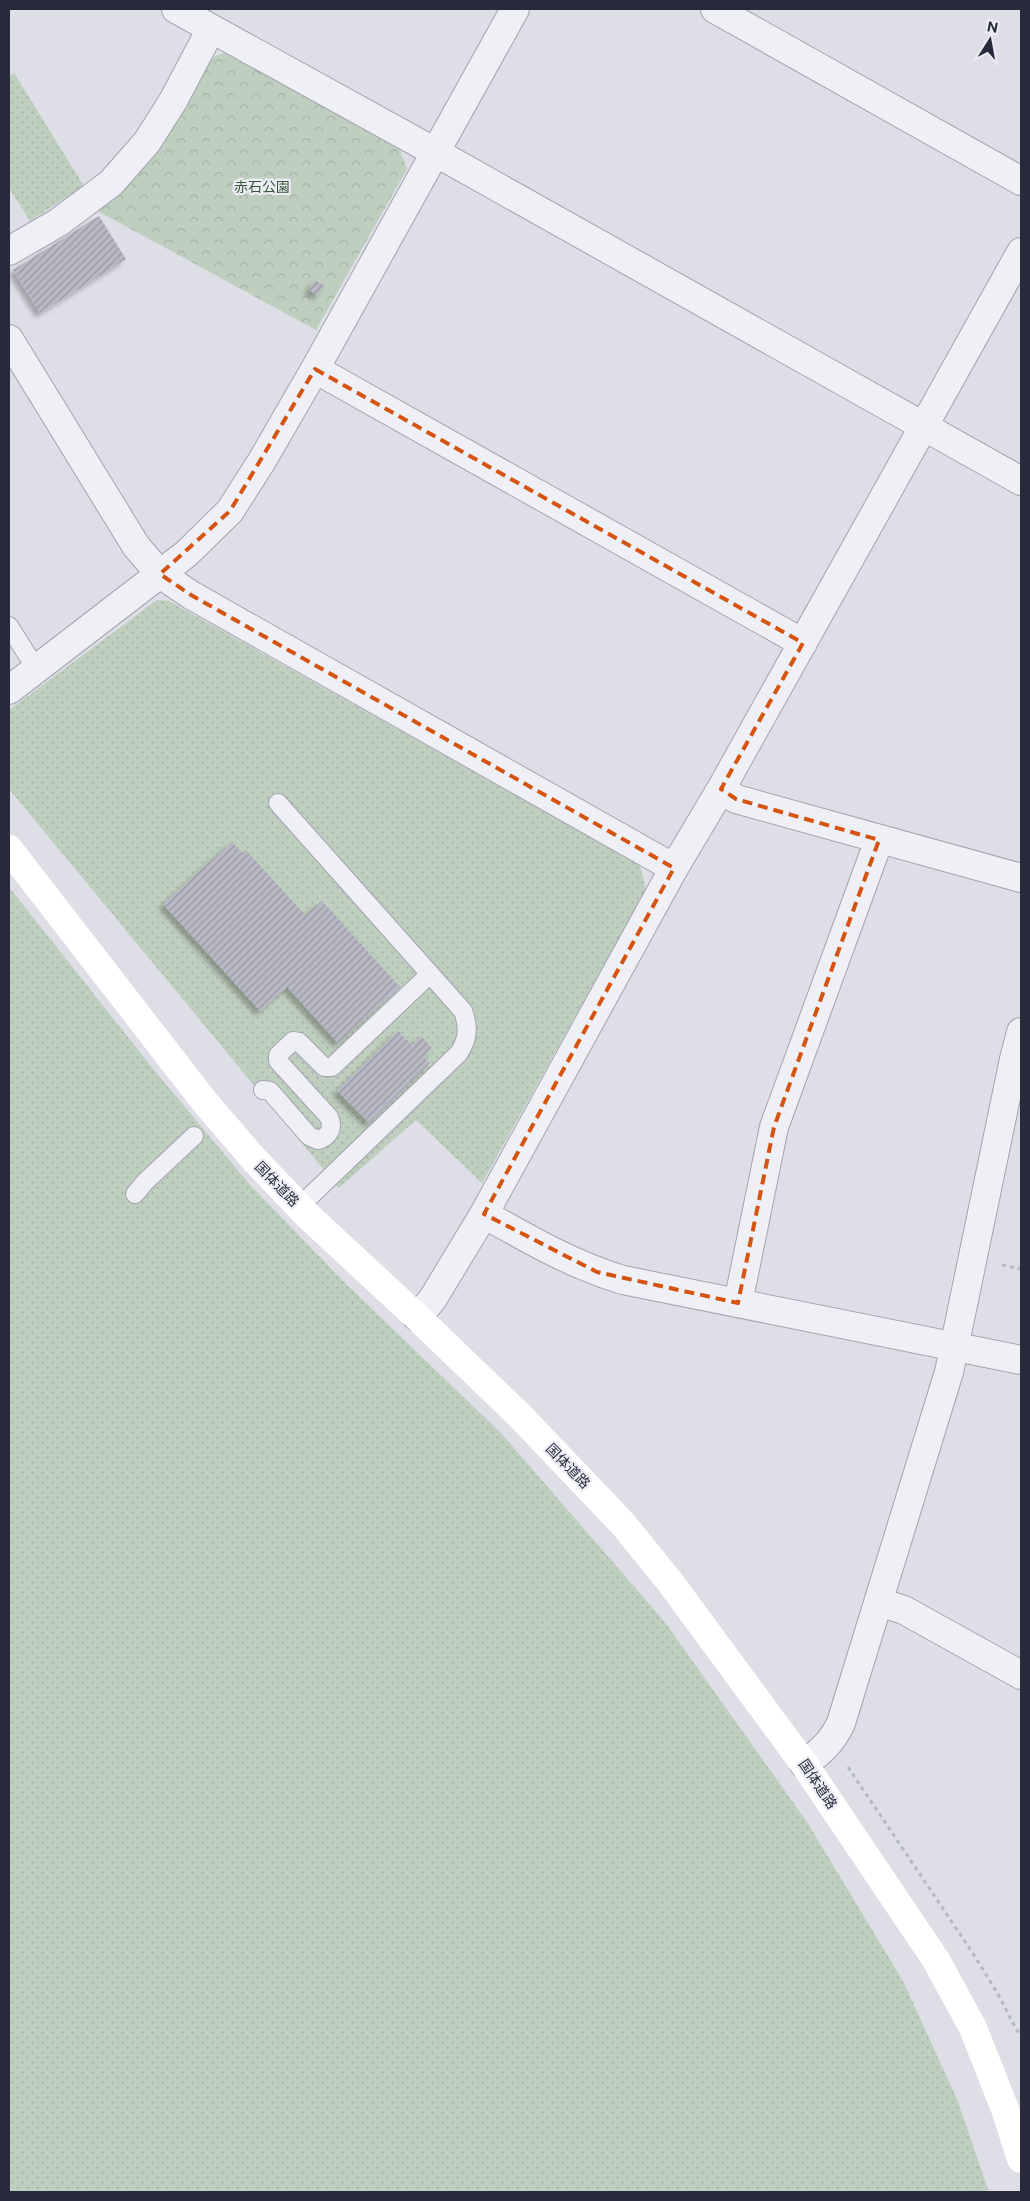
<svg xmlns="http://www.w3.org/2000/svg" width="1030" height="2201" font-family="'Public Sans','Noto Sans JP',sans-serif">
	<style>
		.grass { fill: url(#grass-dots) }
		.forest { fill: url(#forest-crowns) }
		.building { fill: url(#building-hatch); filter: url(#shadow) }
		.lines { fill: none; stroke-linecap: round; stroke-linejoin: round }
		.lane-casing { stroke: #a3a4af; stroke-width: 20 }
		.street-casing { stroke: #a3a4af; stroke-width: 30 }
		.path { stroke: #b7b9c1; stroke-width: 3; stroke-dasharray: 4 4; stroke-linecap: butt }
		.lane { stroke: #eff0f5; stroke-width: 18 }
		.street { stroke: #eff0f5; stroke-width: 28 }
		.secondary { stroke: #fff; stroke-width: 28 }
		.marked { fill: none; stroke: #d55411; stroke-width: 4; stroke-dasharray: 10 6; stroke-linejoin: round }
		.labels { text-anchor: middle; dominant-baseline: central; stroke-width: 4.5; stroke-linejoin: round; paint-order: stroke }
		.park-label { font-size: 14px; fill: #365638; stroke: #ecedf4 }
		.street-label { font-size: 14px; fill: #282a3b; stroke: #ecedf4 }
	</style>
	<defs>
		<pattern id="grass-dots" width="8" height="8" patternUnits="userSpaceOnUse" patternTransform="scale(1.25)"><rect width="8" height="8" fill="#bfcfbf"/><path d="M2 2h.1M6 6h.1" fill="none" stroke="#a4b2a5" stroke-width="1.8" stroke-linecap="round"/></pattern>
		<pattern id="forest-crowns" width="20" height="18" patternUnits="userSpaceOnUse" patternTransform="scale(1.25)"><rect width="20" height="18" fill="#bfcfbf"/><path d="M2 6a3 3 0 1 1 6 0M12 15a3 3 0 1 1 6 0" fill="none" stroke="#a4b2a5"/></pattern>
		<pattern id="building-hatch" width="6" height="6" patternUnits="userSpaceOnUse" patternTransform="scale(1.25)"><rect width="6" height="6" fill="#b8b9c5"/><path d="M-1 1l2-2M0 6l6-6M5 7l2-2" fill="none" stroke="#9697a1"/></pattern>
		<filter id="shadow"><feDropShadow dx="-4.5" dy="4.5" stdDeviation="2.5" flood-color="#0004"/></filter>
	</defs>
	<rect width="100%" height="100%" fill="#dddee6"/>
	<!-- grass -->
	<g class="grass">
		<path d="M14 73 84 186 30 221 9 188V76Z"/>
		<path d="M157 600 169 601 640 865 646 890 482 1183 416 1120 339 1188 9 789V710Z"/>
		<path d="M9 887 154 1070 251 1186 347 1285 500 1432 664 1621 807 1822 903 1981 957 2099 989 2192H9Z"/>
	</g>
	<!-- forest -->
	<path class="forest" d="M226 52 400 150 407 169 316 330 96 210 171 128 180 116 211 58Z"/>
	<!-- building -->
	<g class="building">
		<path d="M99 216 126 259 40 313 13 270Z"/>
		<path d="M314 280 324 285 318 296 309 290Z"/>
		<path d="M232 842 242 853 246 850 305 915 322 901 400 987 338 1043 287 987 260 1011 163 904Z"/>
		<path d="M398 1031 412 1045 421 1036 432 1048 423 1056 430 1063 369 1123 337 1091Z"/>
	</g>
	<g class="lines">
		<!-- lane casing -->
		<g class="lane-casing">
			<g id="lane">
				<path d="M9 626 28 656 38 668"/>
				<path d="M278 803 463 1011C469 1027 468 1039 459 1053L299 1207"/>
				<path d="M263 1090 270 1091 309 1136 318 1140C329 1137 334 1128 329 1117L278 1061V1055L293 1041 299 1042 324 1067H332L430 974"/>
				<path d="M135 1194 145 1182 194 1136"/>
			</g>
		</g>
		<!-- street casing -->
		<g class="street-casing">
			<g id="street">
				<path d="M176 9 435 152 1021 481"/>
				<path d="M715 9 1021 181"/>
				<path d="M9 251 59 222 111 183 147 142 173 101 211 29"/>
				<path d="M9 339 136 546 160 574 191 595 674 868"/>
				<path d="M315 369 803 643"/>
				<path d="M9 690 186 554 230 511 263 459 315 369 515 9"/>
				<path d="M721 789 736 799 1021 878"/>
				<path d="M484 1214C530 1240 573 1265 623 1280L1021 1360"/>
				<path d="M738 1303 774 1127 879 840"/>
				<path d="M417 1317 432 1300 484 1214 674 868 721 789 1021 252"/>
				<path d="M879 1602 904 1610 1021 1675"/>
				<path d="M804 1764C821 1752 832 1742 841 1723L949 1372 1014 1059 1021 1032"/>
			</g>
		</g>
		<!-- path -->
		<g class="path">
			<path d="M1002 1265 1021 1269"/>
			<path d="M848 1767 974 1955 998 1994 1016 2029 1021 2035"/>
		</g>
		<!-- lane -->
		<use href="#lane" class="lane"/>
		<!-- street -->
		<use href="#street" class="street"/>
		<!-- secondary -->
		<path class="secondary" d="M9 849 204 1101 252 1157 308 1216 417 1317 518 1414 623 1524 670 1582 804 1764 936 1960 973 2028 1005 2109 1021 2159"/>
	</g>
	<!-- marked area -->
	<path class="marked" d="M315 369 803 643 721 789 736 799 879 840 774 1127 738 1303 597 1272 484 1214 674 868 191 595 160 574 230 511Z"/>
	<g class="labels">
		<!-- park labels -->
		<g class="park-label">
			<text x="262" y="187">赤石公園</text>
		</g>
		<!-- street labels -->
		<g class="street-label">
			<text transform="translate(277 1184) rotate(46)">国体道路</text>
			<text transform="translate(568 1466) rotate(46)">国体道路</text>
			<text transform="translate(818 1784) rotate(56)">国体道路</text>
		</g>
	</g>
	<!-- border -->
	<rect width="1030" height="2201" fill="none" stroke="#282a3b" stroke-width="20"/>
	<!-- north arrow -->
	<g transform="translate(990 40) rotate(11)" stroke="#ecedf4" stroke-width="4" paint-order="stroke">
	<path d="M0-4L9 19L0 12L-9 19Z" fill="#282a3b"/>
	<text y="-8" font-size="14" font-weight="bold" text-anchor="middle" fill="#282a3b">N</text>
	</g>
</svg>
